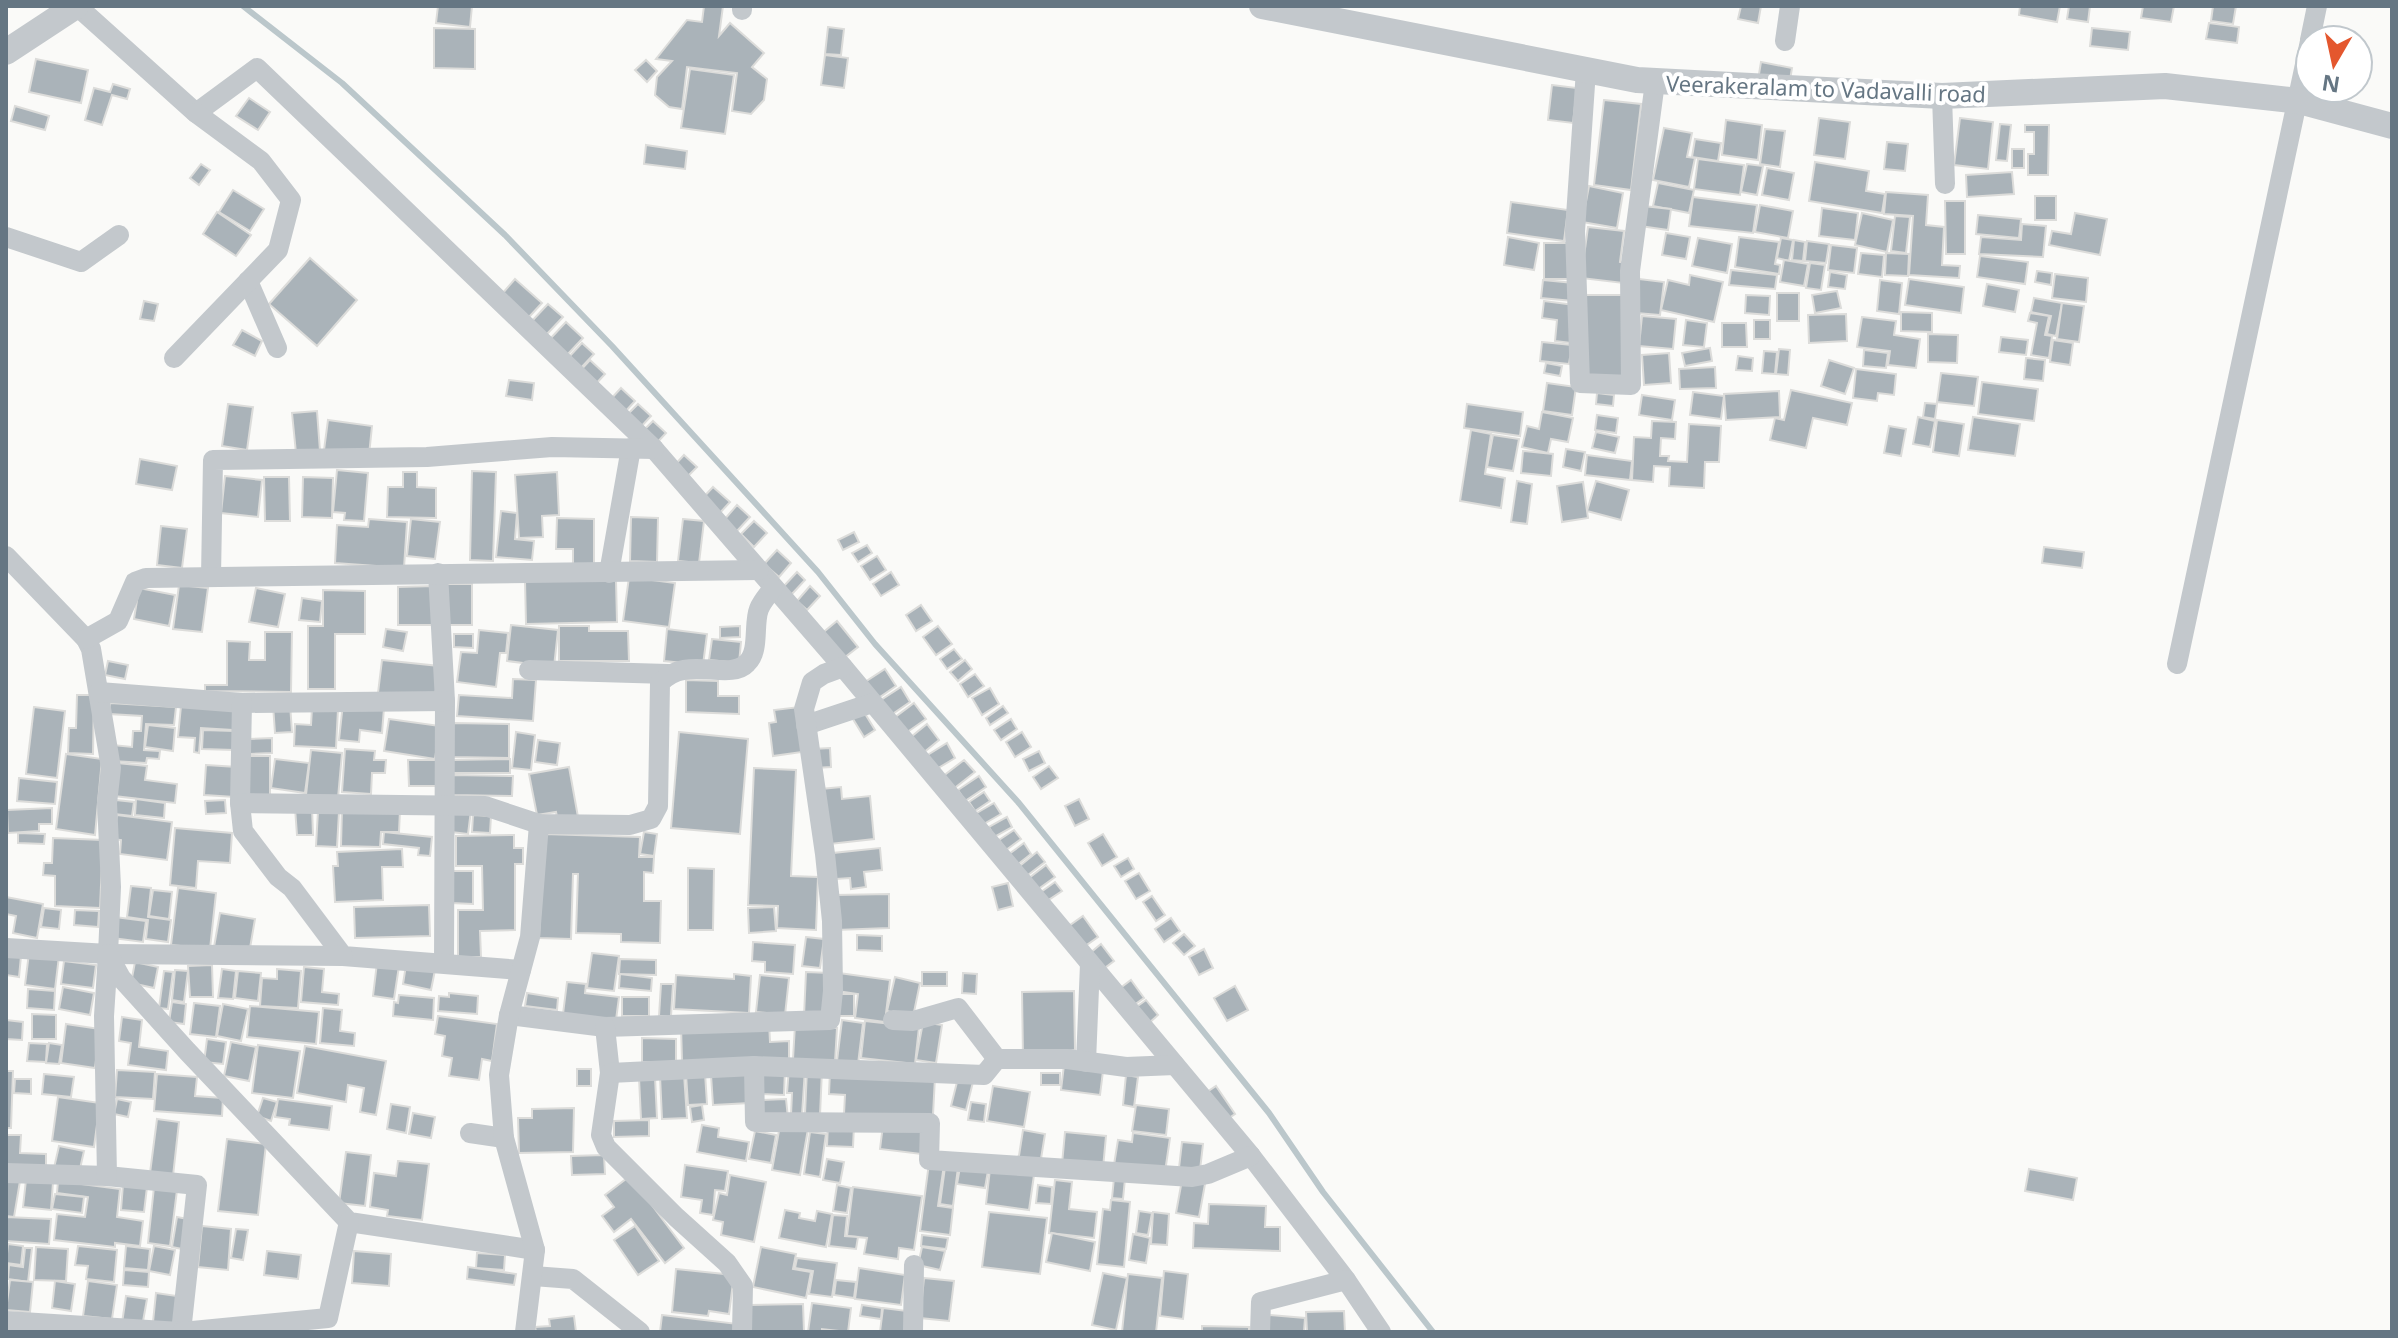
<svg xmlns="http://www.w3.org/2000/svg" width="2398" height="1338" font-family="'Noto Sans',sans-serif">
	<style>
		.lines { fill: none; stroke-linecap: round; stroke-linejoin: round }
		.stream { stroke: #bbc7cb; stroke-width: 6 }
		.building { fill: #aab3b9; stroke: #dcdcda; stroke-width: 2 }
		.minor { stroke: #c3c8cc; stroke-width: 20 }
		.tertiary { stroke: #c3c8cc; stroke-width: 26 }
		.labels { text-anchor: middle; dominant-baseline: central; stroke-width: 8; stroke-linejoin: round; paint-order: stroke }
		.street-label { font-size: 22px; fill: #657683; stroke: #fff }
	</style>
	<rect width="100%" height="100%" fill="#fafaf8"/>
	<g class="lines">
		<!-- stream -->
		<path class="stream" d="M243 6 342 83 505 235 612 346 818 572 875 644 1018 802 1269 1113 1323 1192 1433 1332"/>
	</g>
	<!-- building -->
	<g class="building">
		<path d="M438 6H472L470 27 436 23Z"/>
		<path d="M704 6H723L719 36 730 23 764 53 752 67 767 79 764 100 751 114 732 111 737 73 687 67 682 109 669 107 655 95 657 77 672 61 656 59 687 20 702 22Z"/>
		<path d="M1741 6H1761L1758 23 1738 19Z"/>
		<path d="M2020 6H2060L2057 22 2019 15Z"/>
		<path d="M2069 6H2090L2088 22 2067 19Z"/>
		<path d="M2143 6H2174L2171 22 2141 18Z"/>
		<path d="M2213 6H2236L2233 24 2211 21Z"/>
		<path d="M2209 23 2239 27 2237 43 2206 39Z"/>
		<path d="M828 27 844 29 841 55 825 54Z"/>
		<path d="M434 28 475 29V69L434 68Z"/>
		<path d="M2092 28 2130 32 2128 50 2090 46Z"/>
		<path d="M825 55 848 58 844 88 821 85Z"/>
		<path d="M36 59 88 70 81 103 29 92Z"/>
		<path d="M646 60 657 71 647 82 635 70Z"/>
		<path d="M1761 62 1792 68 1789 86 1758 80Z"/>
		<path d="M690 69 734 75 725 134 681 128Z"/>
		<path d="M113 84 130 89 127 99 112 95 102 125 85 120 94 88 110 92Z"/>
		<path d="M1552 85 1577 88 1573 123 1548 120Z"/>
		<path d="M249 98 270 112 258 130 236 116Z"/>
		<path d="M1604 100 1641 104 1631 190 1594 185Z"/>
		<path d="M15 106 49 116 45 130 11 121Z"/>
		<path d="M1819 118 1850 122 1845 159 1814 155Z"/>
		<path d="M1960 118 1993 122 1988 169 1954 165Z"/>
		<path d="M1726 120 1762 125 1758 160 1722 155Z"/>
		<path d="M2000 124 2011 125 2007 161 1996 160Z"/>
		<path d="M2025 125H2049L2048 175H2028V154H2034V132H2025Z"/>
		<path d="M1664 128 1692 133 1687 157 1695 158 1689 187 1653 180Z"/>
		<path d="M1765 129 1785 131 1780 167 1760 164Z"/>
		<path d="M1695 139 1721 143 1718 161 1692 157Z"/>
		<path d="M1887 142 1908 144 1905 171 1884 169Z"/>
		<path d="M646 145 687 151 685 169 644 164Z"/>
		<rect x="2012" y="149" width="12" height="19"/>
		<path d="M1698 159 1744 165 1740 195 1694 189Z"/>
		<path d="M1815 162 1869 171 1866 191 1885 194 1882 213 1809 201Z"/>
		<path d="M201 164 210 170 199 185 190 178Z"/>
		<path d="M1747 164 1763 166 1757 195 1741 192Z"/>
		<path d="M1767 168 1794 173 1789 200 1762 195Z"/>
		<path d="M2012 172 2014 194 1967 197 1966 175Z"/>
		<path d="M1658 183 1694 190 1689 213 1653 206Z"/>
		<path d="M1589 186 1623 193 1617 228 1582 222Z"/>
		<path d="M233 190 264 209 250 231 219 212Z"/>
		<path d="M1886 192 1928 195 1926 225 1944 227 1942 265 1960 266 1959 278 1909 275 1913 216 1884 214Z"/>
		<rect x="2035" y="196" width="21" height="24"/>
		<path d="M1693 197 1757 205 1753 233 1689 226Z"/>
		<path d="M1945 201H1965V254H1946Z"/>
		<path d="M1511 202 1568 210 1564 241 1507 233Z"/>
		<path d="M1760 205 1793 211 1788 238 1755 232Z"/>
		<path d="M1643 206 1671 209 1668 230 1640 226Z"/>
		<path d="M1822 208 1858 213 1855 240 1819 236Z"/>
		<path d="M217 212 251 235 236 256 203 234Z"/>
		<path d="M1862 213 1893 220 1887 252 1855 245Z"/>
		<path d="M2075 213 2107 219 2100 255 2049 245 2052 231 2071 234Z"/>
		<path d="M1978 215 2021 219 2019 238 1976 234Z"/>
		<path d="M1895 216 1910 217 1906 253 1891 251Z"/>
		<path d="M2022 224 2046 226 2043 257 1979 254 1981 237 2021 240Z"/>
		<path d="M1588 227 1624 231 1620 262 1625 263 1623 283 1581 278Z"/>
		<path d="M1666 233 1690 237 1686 259 1662 255Z"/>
		<path d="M1508 237 1539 243 1534 270 1504 265Z"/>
		<path d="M1739 237 1779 242 1775 264 1780 265 1779 274 1735 267Z"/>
		<path d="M1698 238 1732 244 1727 273 1692 266Z"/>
		<path d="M1781 238 1793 240 1789 261 1777 258Z"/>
		<path d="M1794 240 1805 242 1803 261 1792 260Z"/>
		<path d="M1807 241 1829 244 1826 263 1805 261Z"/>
		<rect x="1544" y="243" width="29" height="36"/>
		<path d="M1831 245 1857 248 1854 273 1828 270Z"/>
		<path d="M1861 253 1884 255 1882 277 1858 274Z"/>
		<path d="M1886 253 1909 254 1908 276 1885 275Z"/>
		<path d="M1980 256 2028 262 2025 284 1977 277Z"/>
		<path d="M310 258 357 300 317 346 269 304Z"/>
		<path d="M1784 260 1808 264 1804 286 1780 282Z"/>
		<path d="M1810 263 1825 265 1821 290 1806 288Z"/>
		<path d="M1731 270 1777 275 1775 289 1729 285Z"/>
		<path d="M2037 271 2052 273 2051 285 2035 282Z"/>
		<path d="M1830 272 1847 275 1845 289 1828 287Z"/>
		<path d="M2055 274 2088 278 2086 302 2052 298Z"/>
		<path d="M1690 275 1723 282 1714 322 1661 310 1668 280 1689 285Z"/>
		<path d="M515 279 542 303 529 317 502 294Z"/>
		<path d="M1639 279 1664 282 1660 315 1636 313Z"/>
		<path d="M1909 279 1964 287 1961 313 1905 305Z"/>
		<path d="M1543 280 1574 283 1573 301 1541 298Z"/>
		<path d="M1880 280 1902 283 1899 314 1877 311Z"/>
		<path d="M1987 284 2019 290 2015 312 1983 306Z"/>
		<path d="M1837 291 1841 308 1815 313 1812 295Z"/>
		<rect x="1777" y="293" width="22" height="28"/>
		<rect x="1586" y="295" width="38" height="83"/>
		<path d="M1746 295 1770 296 1769 315 1745 313Z"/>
		<path d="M2034 298 2062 303 2056 336 2047 334 2051 316 2031 312Z"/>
		<path d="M144 301 158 304 154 321 140 319Z"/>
		<path d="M1544 301 1575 305 1571 343 1555 341 1557 320 1542 318Z"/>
		<path d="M2062 303 2084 306 2079 342 2057 339Z"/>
		<path d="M548 304 563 317 546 335 531 322Z"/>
		<path d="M1901 312 1932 313V332L1901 331Z"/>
		<path d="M2030 313 2049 316 2045 335 2052 336 2049 358 2031 355 2037 323 2028 321Z"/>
		<path d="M1846 314 1847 341 1809 343 1808 315Z"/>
		<path d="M1642 316 1676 319 1673 349 1639 346Z"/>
		<path d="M1862 317 1896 321 1894 335 1920 339 1916 368 1888 365 1890 351 1857 347Z"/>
		<path d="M1686 320 1707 323 1704 347 1683 345Z"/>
		<rect x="1754" y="320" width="16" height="19"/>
		<path d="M566 322 583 338 566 356 549 340Z"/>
		<path d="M1722 323H1746L1747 347H1722Z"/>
		<path d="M242 330 262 341 255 356 233 345Z"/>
		<path d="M1928 334 1958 335 1957 363 1928 362Z"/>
		<path d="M2001 337 2028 340 2026 355 1999 352Z"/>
		<path d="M2053 340 2073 343 2070 365 2050 362Z"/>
		<path d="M1542 342 1572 345 1569 364 1540 361Z"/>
		<path d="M582 343 594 354 579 370 567 359Z"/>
		<path d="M1710 348 1712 361 1685 366 1682 353Z"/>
		<path d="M1779 349 1790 350 1788 375 1776 374Z"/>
		<path d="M1864 350 1888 353 1886 368 1863 366Z"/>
		<path d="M1764 351 1777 352 1775 374 1762 373Z"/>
		<path d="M1669 353 1671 383 1644 385 1642 355Z"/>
		<path d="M1738 356 1753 358 1752 371 1736 370Z"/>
		<path d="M2026 358 2045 360 2043 381 2024 379Z"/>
		<path d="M590 360 605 374 593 387 578 373Z"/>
		<path d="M1829 360 1854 368 1845 394 1821 386Z"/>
		<path d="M1546 363 1562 366 1560 376 1544 373Z"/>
		<path d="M1715 367 1716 388 1680 389 1679 369Z"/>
		<path d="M1856 369 1896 374 1894 395 1878 393 1877 401 1853 398Z"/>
		<path d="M1941 373 1978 377 1974 406 1937 402Z"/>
		<path d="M509 380 534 383 532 400 506 396Z"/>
		<path d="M1982 382 2038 389 2034 421 1978 414Z"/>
		<path d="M1547 383 1576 387 1572 415 1543 411Z"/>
		<path d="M621 388 635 401 623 414 609 401Z"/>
		<path d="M1791 390 1852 403 1847 425 1813 418 1806 448 1770 440 1775 418 1784 420Z"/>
		<path d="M1779 391 1780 417 1726 420 1724 394Z"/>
		<path d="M1693 392 1724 396 1721 419 1690 415Z"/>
		<path d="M1597 393 1614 395 1613 406 1596 404Z"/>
		<path d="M1642 395 1675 400 1672 420 1639 415Z"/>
		<path d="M1925 403 1937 404 1935 419 1923 417Z"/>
		<path d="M228 404 253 407 247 450 222 446Z"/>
		<path d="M638 404 651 416 638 430 625 417Z"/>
		<path d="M1467 404 1523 412 1520 436 1464 428Z"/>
		<path d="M317 411 320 451 296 453 292 413Z"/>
		<path d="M1542 412 1573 418 1568 442 1551 439 1548 453 1522 447 1527 426 1539 429Z"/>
		<path d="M1597 415 1618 418 1616 433 1595 430Z"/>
		<path d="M1918 417 1935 421 1930 447 1913 444Z"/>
		<path d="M1973 417 2020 424 2015 456 1968 450Z"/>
		<path d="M328 420 372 426 369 455 324 450Z"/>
		<path d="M1937 420 1964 424 1959 456 1933 452Z"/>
		<path d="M653 421 666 433 654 446 641 433Z"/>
		<path d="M1652 421 1676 422 1675 439 1661 438 1660 456H1669L1668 461 1687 462 1689 424 1721 426 1719 462H1705L1704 488 1669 486 1670 467 1654 466 1653 482 1632 480 1634 437 1651 438Z"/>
		<path d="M1889 426 1906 429 1901 456 1884 453Z"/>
		<path d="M1471 430 1491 434 1485 474 1505 478 1501 508 1460 501Z"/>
		<path d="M1596 432 1619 437 1615 453 1592 448Z"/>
		<path d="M1493 435 1519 439 1513 471 1487 467Z"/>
		<path d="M1566 449 1585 452 1581 471 1563 467Z"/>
		<path d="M1523 451 1553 454 1551 476 1521 473Z"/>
		<path d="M684 455 697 467 684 480 672 468Z"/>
		<path d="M1587 455 1632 461 1630 480 1585 475Z"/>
		<path d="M140 459 177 466 172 490 136 484Z"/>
		<path d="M337 470 368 473 364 521 344 520 345 513 333 512Z"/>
		<path d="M472 471 496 472 493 561 470 560Z"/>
		<path d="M403 472H417V487L436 488V518L387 517 388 487H403Z"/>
		<path d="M557 472 559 515 542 516 543 537 519 538 515 475Z"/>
		<path d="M225 476 262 480 258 517 221 513Z"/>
		<path d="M264 477H289L290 521H265Z"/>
		<path d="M303 477 333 478 332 518 302 517Z"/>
		<path d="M1517 481 1532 484 1527 524 1511 522Z"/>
		<path d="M1596 481 1629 490 1621 520 1587 511Z"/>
		<path d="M1583 482 1588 518 1562 522 1557 486Z"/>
		<path d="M713 487 730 502 717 516 700 501Z"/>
		<path d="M737 505 750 517 736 532 724 520Z"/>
		<path d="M501 511 517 513 515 539 534 541 532 560 496 557Z"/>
		<path d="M631 517 658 518 657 562 630 561Z"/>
		<path d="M557 518 594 519V564H573V549H556Z"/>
		<path d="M369 519 407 522 404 568 335 563 337 525 368 527Z"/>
		<path d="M411 519 440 522 435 559 407 556Z"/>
		<path d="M683 519 704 521 699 563 678 561Z"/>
		<path d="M754 521 767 533 754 547 741 534Z"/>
		<path d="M161 526 187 529 182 568 157 565Z"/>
		<path d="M854 532 859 542 843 550 838 540Z"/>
		<path d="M867 545 872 553 858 562 852 553Z"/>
		<path d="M2044 547 2084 552 2082 568 2042 563Z"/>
		<path d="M777 550 791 563 779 577 764 564Z"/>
		<path d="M877 556 886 570 870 580 861 566Z"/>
		<path d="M797 572 805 580 791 595 783 587Z"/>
		<path d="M891 572 899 585 881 596 873 584Z"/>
		<path d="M629 577 675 583 669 627 623 621Z"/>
		<path d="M616 580 617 622 526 624 525 581Z"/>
		<path d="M444 584H472V625H445Z"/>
		<path d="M179 585 208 588 202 632 173 629Z"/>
		<path d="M435 586 436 625H398V587Z"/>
		<path d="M810 586 820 596 807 610 797 601Z"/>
		<path d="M139 588 175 595 169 626 134 619Z"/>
		<path d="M256 588 285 594 278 627 249 622Z"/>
		<path d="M323 590 365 591V634H335V689H308V626H323Z"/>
		<path d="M302 598 322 601 320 622 299 620Z"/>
		<path d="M921 605 932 621 916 631 906 615Z"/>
		<path d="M837 621 858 647 840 661 820 635Z"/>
		<path d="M511 625 558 630 554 667 507 661Z"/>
		<path d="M559 626H589V631H628L629 661H559Z"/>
		<path d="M740 626V637L720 638V627Z"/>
		<path d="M938 626 952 644 936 655 923 637Z"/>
		<path d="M386 629 407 632 403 651 383 647Z"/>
		<path d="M667 629 707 634 703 665 664 661Z"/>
		<path d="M479 630 508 633 506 653H500L496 687 457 682 461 652 477 653Z"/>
		<path d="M265 632H292L291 692 205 691V685H227V641L250 642 249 660H265Z"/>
		<path d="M454 634H473V648L454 647Z"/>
		<path d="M712 639 741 642 739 663 709 660Z"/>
		<path d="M954 649 962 659 947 669 940 659Z"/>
		<path d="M382 660 439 666 435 697 378 693Z"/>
		<path d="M965 660 972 669 958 681 950 672Z"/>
		<path d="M108 661 128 665 125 679 105 675Z"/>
		<path d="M885 669 896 686 877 699 865 682Z"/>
		<path d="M975 674 984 686 968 697 960 684Z"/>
		<path d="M513 679 536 680 533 721 457 716 459 695 512 698Z"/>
		<path d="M686 680 718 681V696H739V714L686 712Z"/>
		<path d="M901 687 910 702 891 715 881 700Z"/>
		<path d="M990 688 999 704 982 715 972 698Z"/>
		<path d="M77 695H94L93 754 68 753 69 728H76Z"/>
		<path d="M110 703 176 707 174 725 146 724 144 750 160 751 159 759 147 758 146 763 112 761 113 745 132 747 133 731H141L142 716 109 714Z"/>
		<path d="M343 703 384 708 382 733 360 730 359 742 339 740Z"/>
		<path d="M914 703 926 719 906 733 894 718Z"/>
		<path d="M290 704 292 732 275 733 273 705Z"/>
		<path d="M181 706 235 710 233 730 201 728 199 753 194 752 195 738 178 737Z"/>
		<path d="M1003 706 1008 713 990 725 986 718Z"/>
		<path d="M34 707 65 711 57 778 26 774Z"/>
		<path d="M799 707 802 752 773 756 769 723 776 722 774 710Z"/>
		<path d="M312 708 338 709 336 748 294 746 295 724 311 725Z"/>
		<path d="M864 712 875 730 864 737 853 719Z"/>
		<path d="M389 719 440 726 435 759 384 751Z"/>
		<path d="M1011 719 1017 729 1001 740 994 730Z"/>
		<path d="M453 723 509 724V758L453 757Z"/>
		<path d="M927 724 939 740 923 753 911 737Z"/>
		<path d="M148 725 175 728 173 751 145 747Z"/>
		<path d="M203 730 235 731 234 750 202 749Z"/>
		<path d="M516 732 535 735 531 770 512 768Z"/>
		<path d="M679 732 748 739 740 834 671 828Z"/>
		<path d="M1022 732 1031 747 1015 757 1006 742Z"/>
		<path d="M272 738V753L249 754 248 739Z"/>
		<path d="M538 740 560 743 557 765 535 762Z"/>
		<path d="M947 743 955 758 935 770 926 756Z"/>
		<path d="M830 748 831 767 815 768 813 749Z"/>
		<path d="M345 749 375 751 374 760H386L385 773H372L371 794 342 792Z"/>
		<path d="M311 750 342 753 338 798 306 795Z"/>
		<path d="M1039 751 1045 763 1029 771 1023 759Z"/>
		<path d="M66 754 102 759 95 835 56 829Z"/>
		<path d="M243 756H270V799H244Z"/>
		<path d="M275 759 309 763 305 793 271 788Z"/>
		<path d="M510 759V773H453V760Z"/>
		<path d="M408 760H438L439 786H409Z"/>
		<path d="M964 760 975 772 952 790 942 777Z"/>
		<path d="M117 763 147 766 145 780 177 784 175 803 114 796Z"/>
		<path d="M206 765 237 767 235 797 204 795Z"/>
		<path d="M1049 766 1058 778 1041 789 1033 777Z"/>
		<path d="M569 767 578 817 558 821 556 812 537 815 529 774Z"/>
		<path d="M754 768 796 770 791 876 818 877 816 930 777 928 778 906 748 905Z"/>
		<path d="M453 775 513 776 512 796 452 795Z"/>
		<path d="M979 776 986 787 965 801 958 790Z"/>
		<path d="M19 778 57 782 55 804 17 801Z"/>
		<path d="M841 787 842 799 870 796 874 839 830 844 821 789Z"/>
		<path d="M984 792 990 801 975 811 969 802Z"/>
		<path d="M136 799 165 803 164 818 135 815Z"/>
		<path d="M1079 799 1089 819 1075 826 1065 806Z"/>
		<path d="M116 800 134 802 132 816 114 814Z"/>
		<path d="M225 800 226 813 206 814 205 801Z"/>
		<path d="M994 803 1001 814 982 825 975 814Z"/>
		<path d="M312 807 313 835H297L295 808Z"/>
		<path d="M454 807 471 810 468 834 451 832Z"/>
		<path d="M52 808V824H39V831L8 833 7 810Z"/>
		<path d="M342 808 400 810 399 832H381L380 847 341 846Z"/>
		<path d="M318 811 339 812 337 847 316 846Z"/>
		<path d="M117 815 172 822 167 860 120 854 121 840 113 839Z"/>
		<path d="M473 815 491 816 490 833 472 832Z"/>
		<path d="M1007 817 1012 827 994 837 989 827Z"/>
		<path d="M175 828 232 833 230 863 198 861 196 888 170 885Z"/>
		<path d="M1014 830 1021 839 1006 850 999 840Z"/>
		<path d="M384 832 432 837 430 856 418 855 419 848 383 844Z"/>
		<path d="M644 832 657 834 654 856 640 854Z"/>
		<path d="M18 833 45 834 44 844 18 843Z"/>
		<path d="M544 834 640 837 639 857H654L653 873 644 872V901H661L660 943 621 942V934L576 933 578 874H573L571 939 539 938Z"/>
		<path d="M1103 834 1117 857 1102 866 1088 843Z"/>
		<path d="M514 835V848H523V864H515V930L480 931 481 957H458V910H483L482 866H456V836Z"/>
		<path d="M53 838 103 840 100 908 55 906V876L43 875 44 863H52Z"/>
		<path d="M1024 843 1031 854 1017 865 1009 854Z"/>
		<path d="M880 848 882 870 864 872 866 887 851 889 850 878 836 879 833 853Z"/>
		<path d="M402 849 403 867H382L383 900 335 902 333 866H338L337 852Z"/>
		<path d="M1037 852 1045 862 1024 878 1016 869Z"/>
		<path d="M1128 858 1134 869 1121 877 1114 866Z"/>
		<path d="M1046 865 1055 877 1037 890 1029 878Z"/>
		<path d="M688 868 714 869 713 930H688Z"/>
		<path d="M451 871H473V904L451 903Z"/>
		<path d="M1139 873 1150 891 1136 899 1125 881Z"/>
		<path d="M1055 882 1062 891 1047 901 1041 892Z"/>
		<path d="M1008 883 1013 906 998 910 992 887Z"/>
		<path d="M131 886 151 888 148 917 171 920 168 942 146 939 148 920 127 917Z"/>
		<path d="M178 888 216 893 210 949 171 945Z"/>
		<path d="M153 890 172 892 169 919 149 916Z"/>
		<path d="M889 894V928L836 930V895Z"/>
		<path d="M1152 896 1165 915 1156 921 1143 902Z"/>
		<path d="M6 897 43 904 37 938 13 933 16 916 6 914Z"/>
		<path d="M429 905 430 936 355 938 354 907Z"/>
		<path d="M774 907 776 931 749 933 748 908Z"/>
		<path d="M44 908 61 910 59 929 41 927Z"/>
		<path d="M75 910 99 911 98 927 74 925Z"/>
		<path d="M220 913 255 919 249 954 214 947Z"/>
		<path d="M1083 916 1098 937 1081 949 1066 928Z"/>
		<path d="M115 917 146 921 143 942 112 938Z"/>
		<path d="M1171 918 1180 931 1164 942 1155 929Z"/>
		<path d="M1184 934 1195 946 1184 955 1173 943Z"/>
		<path d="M857 935 882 936V951L857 950Z"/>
		<path d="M806 937 824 939 820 968 802 966Z"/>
		<path d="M753 942 795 945 793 974 765 972V962L752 961Z"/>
		<path d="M1101 944 1114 961 1102 970 1089 954Z"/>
		<path d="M1204 949 1213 968 1199 975 1189 957Z"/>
		<path d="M29 953 59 956 55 989 25 985Z"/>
		<path d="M592 953 619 956 614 991 587 988Z"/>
		<path d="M6 955 21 956 19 977 6 975Z"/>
		<path d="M620 959 656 960V975L619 974Z"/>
		<path d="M64 961 96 965 93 988 61 984Z"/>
		<path d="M135 962 158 967 154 988 131 983Z"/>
		<path d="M377 963 399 966 394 999 373 996Z"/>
		<path d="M212 965 213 997H190L188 966Z"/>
		<path d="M406 965 435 970 431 990 403 984Z"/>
		<path d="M304 967 324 969 322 992 339 994 338 1005 301 1002Z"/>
		<path d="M222 969 236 971 233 999 218 998Z"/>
		<path d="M277 969 301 971 298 1008 260 1006 262 978 277 979Z"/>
		<path d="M175 970 188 971 184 1002 172 1000Z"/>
		<path d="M164 971 173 972 168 1009 159 1008Z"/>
		<path d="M238 971 261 973 258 1001 235 998Z"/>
		<path d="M806 972 830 973 828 1018 804 1016Z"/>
		<rect x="922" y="972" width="25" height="14"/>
		<path d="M839 973 890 980 885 1022 855 1018 858 994 837 991Z"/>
		<path d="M963 973 977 974 976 994 962 993Z"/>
		<path d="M620 974 652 978 651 991 619 988Z"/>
		<path d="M734 974 751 976 749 1013 674 1009 676 975 734 979Z"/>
		<path d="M760 975 789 978 785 1015 756 1012Z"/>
		<path d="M895 977 920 983 913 1017 887 1011Z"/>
		<path d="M1131 980 1144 998 1131 1007 1119 989Z"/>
		<path d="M567 982 586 984 585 993 619 997 616 1020 563 1014Z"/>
		<path d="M661 984H673L671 1016H659Z"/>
		<path d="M1235 986 1248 1010 1227 1021 1214 998Z"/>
		<path d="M63 987 94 993 90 1015 59 1009Z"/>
		<path d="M28 989 55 991 54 1010 27 1008Z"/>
		<path d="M1074 991 1075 1050 1023 1057 1022 992Z"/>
		<path d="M449 993 478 996 477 1014 438 1011 439 996 449 997Z"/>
		<path d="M527 993 558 998 557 1010 525 1006Z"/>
		<path d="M838 994H854V1016H837Z"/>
		<path d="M399 995 434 998 433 1020 393 1016 394 1002 398 1003Z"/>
		<rect x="622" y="997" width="27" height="19"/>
		<path d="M1146 1000 1158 1015 1148 1024 1135 1008Z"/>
		<path d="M172 1002 186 1004 184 1024 169 1022Z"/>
		<path d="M194 1003 220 1006 216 1037 190 1034Z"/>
		<path d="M223 1004 248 1009 241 1041 217 1036Z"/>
		<path d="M250 1006 319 1012 316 1044 247 1037Z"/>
		<path d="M323 1008 342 1010 340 1031 355 1033 354 1046 320 1043Z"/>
		<path d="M32 1014 56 1015V1039H32Z"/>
		<path d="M438 1016 497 1024 492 1061 482 1059 479 1080 449 1076 452 1058 442 1056 445 1036 435 1034Z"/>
		<path d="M122 1017 142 1020 139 1047 168 1051 166 1070 128 1065 131 1043 119 1041Z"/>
		<path d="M6 1020 23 1022 22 1040 6 1039Z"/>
		<path d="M842 1020 863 1023 858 1064 837 1061Z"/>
		<path d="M865 1021 919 1027 915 1064 861 1058Z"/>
		<path d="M769 1022 770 1042 789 1041V1061L682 1062 681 1025Z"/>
		<path d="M923 1022 942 1025 936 1063 916 1060Z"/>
		<path d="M66 1024 100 1029 95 1068 61 1063Z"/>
		<path d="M795 1025 837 1028 835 1062 793 1059Z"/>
		<path d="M642 1038 676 1039V1063L642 1062Z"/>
		<path d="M207 1039 226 1042 223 1064 204 1062Z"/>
		<path d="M231 1042 256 1047 249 1081 224 1076Z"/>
		<path d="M29 1043 47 1044 46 1062 27 1061Z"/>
		<path d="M49 1043 62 1045 59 1064 46 1063Z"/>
		<path d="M258 1045 300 1051 293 1098 252 1093Z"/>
		<path d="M305 1046 386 1061 376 1115 360 1112 364 1088 348 1085 346 1102 297 1093Z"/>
		<path d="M1064 1065 1103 1071 1100 1095 1061 1090Z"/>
		<path d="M789 1068 805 1069 802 1115H791L792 1093H787Z"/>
		<rect x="577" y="1069" width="14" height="17"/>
		<path d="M762 1069H785L784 1095 761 1094Z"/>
		<path d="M807 1069 822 1070 820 1115 805 1114Z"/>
		<path d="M117 1070 155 1072 153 1099 115 1097Z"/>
		<path d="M6 1071H13L11 1128H6Z"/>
		<path d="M830 1071 935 1077 933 1115 844 1114 845 1095 829 1094Z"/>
		<path d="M705 1073 707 1104 688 1105 686 1074Z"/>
		<rect x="1041" y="1073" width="19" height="12"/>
		<path d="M44 1074 74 1077 71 1097 42 1094Z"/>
		<path d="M157 1074 197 1077 195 1096 223 1098 222 1116 154 1111Z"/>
		<path d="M684 1074 687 1118 662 1119 660 1076Z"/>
		<path d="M748 1074 750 1103 713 1105 711 1075Z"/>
		<path d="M1126 1075 1138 1077 1134 1107 1123 1105Z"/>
		<path d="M655 1077 657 1118 641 1119 639 1078Z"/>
		<path d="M958 1078 973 1082 966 1110 951 1106Z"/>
		<path d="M15 1079H31V1094L14 1093Z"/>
		<path d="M993 1086 1030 1092 1024 1127 987 1121Z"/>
		<path d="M1216 1086 1235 1114 1226 1120 1207 1092Z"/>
		<path d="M58 1097 100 1103 94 1147 52 1141Z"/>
		<path d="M263 1098 277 1102 271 1121 257 1116Z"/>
		<path d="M117 1099 131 1102 128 1117 114 1114Z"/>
		<path d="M278 1099 332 1106 329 1130 289 1125 290 1119 275 1117Z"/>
		<path d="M786 1099 788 1118 763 1120 762 1100Z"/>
		<path d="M971 1102 986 1104 984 1122 968 1120Z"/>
		<path d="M391 1104 410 1107 406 1133 387 1129Z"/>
		<path d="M702 1105 704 1120 692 1122 690 1107Z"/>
		<path d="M1136 1105 1169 1109 1166 1135 1132 1131Z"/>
		<path d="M574 1108 573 1152 519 1153 518 1118H532V1109Z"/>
		<path d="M413 1113 435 1117 431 1138 409 1134Z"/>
		<path d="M157 1119 179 1122 173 1176 150 1173Z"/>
		<path d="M649 1120V1136L614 1137V1121Z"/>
		<path d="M828 1124 854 1125 853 1147 827 1146Z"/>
		<path d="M702 1125 719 1128 718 1137 749 1142 746 1161 697 1152Z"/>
		<path d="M780 1125 808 1129 800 1175 772 1170Z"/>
		<path d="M883 1125 924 1130 921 1154 880 1149Z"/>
		<path d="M1023 1130 1045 1134 1040 1165 1018 1162Z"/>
		<path d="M755 1131 776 1135 771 1163 749 1159Z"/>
		<path d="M810 1132 826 1134 820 1177 804 1174Z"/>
		<path d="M1065 1132 1106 1136 1103 1168 1062 1164Z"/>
		<path d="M1133 1133 1170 1138 1165 1172 1114 1165 1118 1140 1132 1142Z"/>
		<path d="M6 1135H21L20 1153 46 1154V1167L6 1165Z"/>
		<path d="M227 1139 266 1144 258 1215 218 1211Z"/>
		<path d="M1182 1142 1203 1144 1200 1170 1179 1168Z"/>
		<path d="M59 1146 84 1151 79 1173 54 1168Z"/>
		<path d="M346 1152 371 1155 365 1206 339 1203Z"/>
		<path d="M604 1155 605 1174 572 1175 571 1156Z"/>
		<path d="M827 1159 844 1162 840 1183 823 1180Z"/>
		<path d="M398 1161 429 1164 422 1220 387 1216 388 1210 370 1207 374 1173 396 1176Z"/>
		<path d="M929 1163 944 1165 938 1206 953 1208 950 1235 920 1231Z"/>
		<path d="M685 1165 728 1171 725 1191 715 1190 713 1215 700 1213 702 1200 681 1197Z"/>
		<path d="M945 1167 958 1168 953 1206 940 1204Z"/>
		<path d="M960 1167 988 1171 985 1188 957 1184Z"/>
		<path d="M990 1169 1034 1175 1029 1210 986 1204Z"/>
		<path d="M2029 1169 2077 1178 2073 1200 2025 1191Z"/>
		<path d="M730 1175 766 1182 754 1242 721 1235 723 1222 713 1220 719 1193 727 1195Z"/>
		<path d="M630 1176 684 1248 665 1263 631 1219 614 1232 602 1216 614 1207 605 1195Z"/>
		<path d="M1114 1178 1125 1179 1123 1199 1112 1198Z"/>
		<path d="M6 1179 20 1181 14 1217 6 1216Z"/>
		<path d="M26 1180 53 1182 51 1210 23 1207Z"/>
		<path d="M1055 1180 1072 1182 1069 1209 1097 1212 1094 1238 1049 1233Z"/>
		<path d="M1182 1180 1205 1184 1199 1217 1176 1213Z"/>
		<path d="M58 1181 120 1189 117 1217 143 1221 140 1246 115 1243V1247L54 1240 57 1214 85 1217 88 1197 57 1193Z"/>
		<path d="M123 1184 147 1187 144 1212 121 1210Z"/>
		<path d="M837 1185 851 1188 847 1213 833 1211Z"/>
		<path d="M1038 1185 1052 1187 1051 1204 1036 1203Z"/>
		<path d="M154 1187 177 1190 170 1246 148 1243Z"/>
		<path d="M853 1187 922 1196 914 1250 899 1248 898 1259 864 1254 867 1238 847 1236Z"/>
		<path d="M55 1194 84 1197 82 1213 52 1209Z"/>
		<path d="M1111 1200 1130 1202 1124 1267 1097 1264 1103 1209 1110 1210Z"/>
		<path d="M1209 1204 1266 1206 1265 1227H1280V1251L1193 1248 1194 1223 1208 1224Z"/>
		<path d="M785 1210 800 1213 799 1218 815 1221 817 1211 832 1214 826 1247 779 1238Z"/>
		<path d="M1139 1211 1152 1213 1148 1235 1136 1233Z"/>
		<path d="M989 1212 1047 1218 1040 1274 982 1267Z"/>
		<path d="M1153 1212 1169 1214 1167 1245 1151 1244Z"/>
		<path d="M833 1215 847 1216 845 1236 858 1237 856 1249 829 1246Z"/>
		<path d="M6 1217 51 1219 49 1244 6 1241Z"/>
		<path d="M177 1217 188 1219 182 1249 172 1247Z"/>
		<path d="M202 1226 231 1229 228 1270 198 1267Z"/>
		<path d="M635 1226 659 1261 638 1275 614 1240Z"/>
		<path d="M236 1229 248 1230 243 1260 231 1258Z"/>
		<path d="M1052 1233 1095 1242 1090 1271 1046 1262Z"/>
		<path d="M1133 1234 1150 1238 1146 1263 1129 1260Z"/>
		<path d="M922 1235 948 1238 946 1249 921 1246Z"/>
		<path d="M8 1244 23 1246 21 1265 6 1263Z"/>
		<path d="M78 1246 117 1250 114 1282 86 1279 88 1266 75 1265Z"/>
		<path d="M126 1246 150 1249 148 1270 124 1268Z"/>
		<path d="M154 1246 175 1250 170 1275 149 1271Z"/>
		<path d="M36 1247 68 1249 66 1281 34 1280Z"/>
		<path d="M761 1247 796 1254 793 1269 811 1272 806 1298 753 1287Z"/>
		<path d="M922 1247 945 1251 940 1270 918 1265Z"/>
		<path d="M25 1248H32L28 1282 8 1279 9 1265 23 1267Z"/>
		<path d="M267 1251 301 1255 298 1279 264 1275Z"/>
		<path d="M354 1251 391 1254 389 1286 352 1283Z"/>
		<path d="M477 1253 505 1255 504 1270 476 1268Z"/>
		<path d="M797 1258 837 1263 832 1297 809 1294 813 1271 795 1268Z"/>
		<path d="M468 1267 516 1274 514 1285 467 1279Z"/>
		<path d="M859 1268 905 1275 901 1305 855 1299Z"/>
		<path d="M676 1269 734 1275 729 1314 709 1311 708 1316 672 1312Z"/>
		<path d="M124 1270 149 1272 148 1287 123 1285Z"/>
		<path d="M1164 1271 1188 1274 1183 1319 1160 1316Z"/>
		<path d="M1103 1273 1127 1278 1116 1330 1092 1325Z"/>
		<path d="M1128 1274 1162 1278 1156 1332H1122Z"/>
		<path d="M924 1278 954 1281 949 1321 920 1318Z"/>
		<path d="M10 1280 33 1282 30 1312 6 1310Z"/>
		<path d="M836 1280 856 1282 854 1298 834 1295Z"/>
		<path d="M55 1281 75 1284 71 1311 52 1308Z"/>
		<path d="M88 1281 117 1285 112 1319 83 1316Z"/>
		<path d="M156 1293 177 1296 174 1325 153 1322Z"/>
		<path d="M126 1296 147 1299 142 1327 122 1323Z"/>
		<path d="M812 1303 851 1308 848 1332 822 1329V1332H808Z"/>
		<path d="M803 1304 804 1332H750V1305Z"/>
		<path d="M862 1305 882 1308 881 1319 860 1316Z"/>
		<path d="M883 1308 907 1311 904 1332H880Z"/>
		<path d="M1344 1311 1345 1332H1307L1306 1312Z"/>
		<path d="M662 1315 738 1324 737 1332H660Z"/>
		<path d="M1269 1315 1305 1318 1304 1332H1268Z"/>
		<path d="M574 1316 576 1332H536L535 1327 550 1326 549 1319Z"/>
		<path d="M1202 1326 1249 1327V1332H1202Z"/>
	</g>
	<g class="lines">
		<!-- minor -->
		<g class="minor">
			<path d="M77 6 196 113 257 68 654 449 843 667 1251 1156 1346 1280 1381 1332"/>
			<path d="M742 10V6"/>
			<path d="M2310 40 2317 6"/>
			<path d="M1785 41 1790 6"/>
			<path d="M1586 70 1575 231 1580 383 1631 385 1630 271 1655 82"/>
			<path d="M1942 96 1945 184"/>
			<path d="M6 237 81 262 119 235"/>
			<path d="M248 281 277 348"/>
			<path d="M174 358 278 250 291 200 261 161 196 113"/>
			<path d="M6 556 86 639 91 649 111 768 107 803 111 887 108 954 6 948"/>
			<path d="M438 573 445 701 444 963"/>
			<path d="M609 573 631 448"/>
			<path d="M211 577 213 460 427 457 552 447 654 449"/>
			<path d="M86 639 118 621 135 582 146 578 759 570"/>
			<path d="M2177 664 2310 41"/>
			<path d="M529 670 668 674"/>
			<path d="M99 692 242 703 445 701"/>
			<path d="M242 703 240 803 243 831 278 877 292 888 343 956 521 970"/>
			<path d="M806 725 872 703"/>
			<path d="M240 803 485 806 539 824 630 825 651 819 658 806 660 683C685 654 729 682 747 663 760 651 753 624 759 609 762 601 769 594 773 588"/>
			<path d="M108 954 343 956"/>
			<path d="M509 1015 605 1027 830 1020 833 991 832 921 825 854 804 709 812 682 824 674 843 667"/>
			<path d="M893 1020 913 1021 958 1008 997 1059"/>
			<path d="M605 1027 610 1073 601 1135 606 1147 676 1217 727 1263 743 1286 742 1332"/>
			<path d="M1086 1062 1090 964"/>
			<path d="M754 1066 755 1122 930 1123 929 1160 1192 1177 1208 1174 1251 1156"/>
			<path d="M610 1073 754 1066 984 1075 997 1059H1067L1126 1067 1175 1065"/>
			<path d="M470 1133 504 1138"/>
			<path d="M6 1173 107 1176 197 1185 181 1332"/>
			<path d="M107 1176 104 1016 108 954 121 978 187 1051 349 1222 535 1250"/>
			<path d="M533 1276 573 1279 640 1332"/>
			<path d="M6 1321 180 1332"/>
			<path d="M182 1332 328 1318 349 1222"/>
			<path d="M525 1332 535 1250 504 1138 499 1075 509 1015 530 937 539 824"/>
			<path d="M913 1332 914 1265"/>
			<path d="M1260 1332 1261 1302 1346 1280"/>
		</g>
		<!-- tertiary -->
		<g class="tertiary">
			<path d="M1262 6 1637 80 1942 96 2165 86 2299 101 2392 126"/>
			<path d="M6 52 76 6"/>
		</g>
	</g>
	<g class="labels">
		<!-- street labels -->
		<g class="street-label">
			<text transform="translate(1826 88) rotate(2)">Veerakeralam to Vadavalli road</text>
		</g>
	</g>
	<!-- border -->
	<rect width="2398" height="1338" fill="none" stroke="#657683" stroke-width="16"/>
	<!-- north arrow -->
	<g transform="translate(2334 64) rotate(189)"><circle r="38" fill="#ffffff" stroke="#c1c8cd" stroke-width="2"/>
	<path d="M0-6L14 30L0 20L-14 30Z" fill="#e4572e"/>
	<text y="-12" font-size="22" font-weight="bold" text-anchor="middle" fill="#657683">N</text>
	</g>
</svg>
